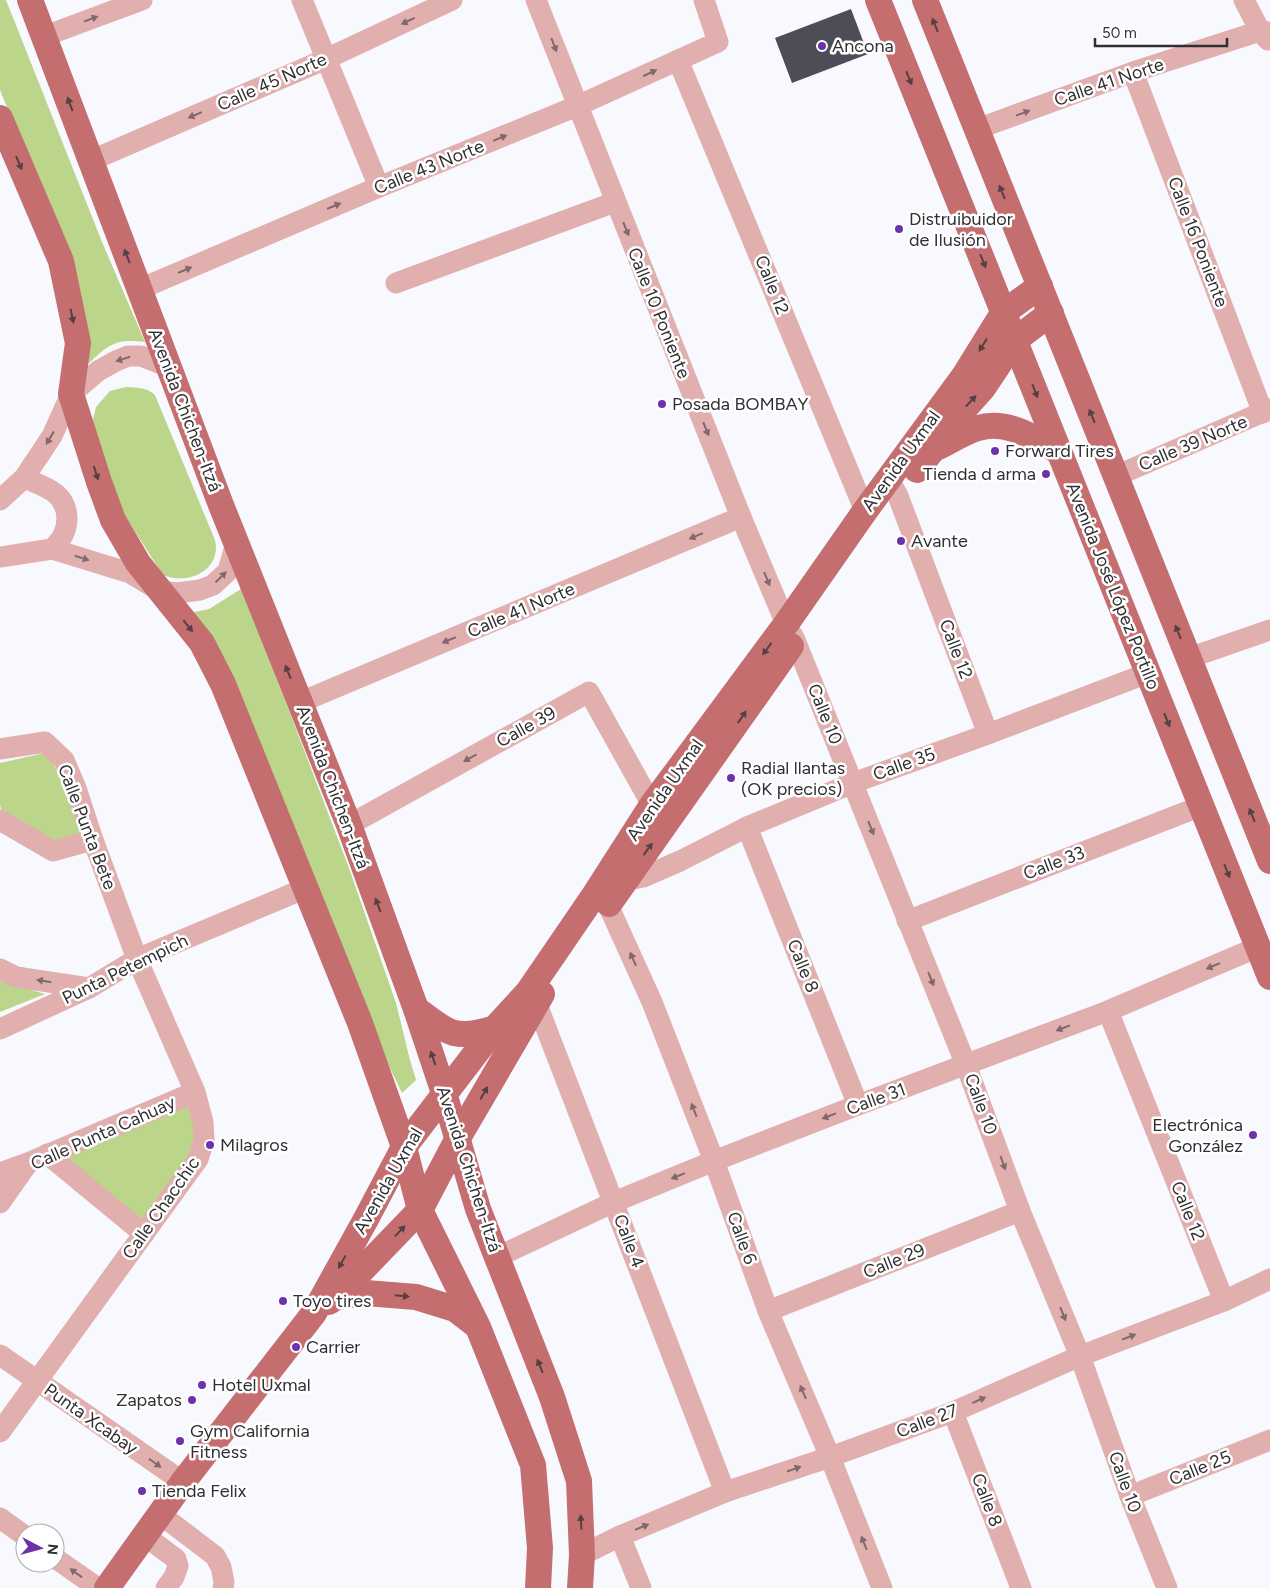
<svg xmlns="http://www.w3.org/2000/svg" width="1270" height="1588" font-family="Figtree,sans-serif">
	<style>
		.green { fill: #bbd68a }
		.building { fill: #4e4d57 }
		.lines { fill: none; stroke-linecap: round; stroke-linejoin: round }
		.minor { stroke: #e1afae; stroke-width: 21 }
		.major { stroke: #c56e70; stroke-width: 26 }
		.oneway { fill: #80696b }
		.oneway2 { fill: #554043 }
		.poi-dot { fill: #6c32a9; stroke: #fff; stroke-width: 2 }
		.labels { text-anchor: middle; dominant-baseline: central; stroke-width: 5; stroke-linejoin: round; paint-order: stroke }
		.poi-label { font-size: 18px; fill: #303034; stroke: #fff; text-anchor: start }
		.street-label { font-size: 18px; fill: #303034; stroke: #fff }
	</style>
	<rect width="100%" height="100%" fill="#f8f8ff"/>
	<!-- green -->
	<g class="green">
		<path d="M0 0H6L102 242 145 342C115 338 108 345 88 364L67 255 0 90Z"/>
		<path d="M126 387C137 388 147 387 155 395L215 540C222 570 188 586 163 575L125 516 95 436 93 419 96 407 110 391Z"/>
		<path d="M241 589 291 716 349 868 396 1003 410 1060 416 1080 402 1093 368 1023 190 613 209 609Z"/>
		<path d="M49 752 83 835 59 843 2 815 0 804V763Z"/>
		<path d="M0 981 45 994 0 1012Z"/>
		<path d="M192 1104 199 1131 192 1157 139 1223 65 1156Z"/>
	</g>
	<!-- building -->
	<path class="building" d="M851 9 868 54 792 83 775 38Z"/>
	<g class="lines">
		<!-- minor -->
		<g class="minor">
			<path d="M302 0 379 187"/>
			<path d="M536 0 741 517 786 624 795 640 966 1065 1020 1211 1080 1356 1130 1496 1167 1588"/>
			<path d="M1244 0 1260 31 1268 40"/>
			<path d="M45 36 142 0"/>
			<path d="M678 60 865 511"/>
			<path d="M1133 72 1263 413"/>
			<path d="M977 129 1133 72 1260 31 1270 32"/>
			<path d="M90 161 326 59 452 0"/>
			<path d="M396 283 615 202"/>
			<path d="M140 289 379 187 577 106 718 42 704 0"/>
			<path d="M1116 476 1270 409"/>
			<path d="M24 478C45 487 66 492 67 518 67 532 61 540 52 549"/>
			<path d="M889 480 898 496 988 734"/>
			<path d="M0 500 24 478 52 436 71 394 98 371 116 361 128 356H141L169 367"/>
			<path d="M0 557 52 549 130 573 160 591 177 593 200 590 213 585 228 571 236 543"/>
			<path d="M1189 658 1270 630"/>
			<path d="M301 702 741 517"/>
			<path d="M0 749 45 742 64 760 76 788 93 840 137 959 195 1092 203 1122 204 1140 198 1159 0 1432"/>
			<path d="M0 820 53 851 93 840"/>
			<path d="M349 825 589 692 652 805"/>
			<path d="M747 827 858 1105"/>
			<path d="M618 871 628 880 643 877 680 861 747 827 853 783 988 734 1148 673"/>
			<path d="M596 895 608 905 652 1002 714 1161 768 1311 830 1457 882 1588"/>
			<path d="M907 921 1201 806"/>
			<path d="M0 969 16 977 89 988"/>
			<path d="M529 993 536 1002 725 1492"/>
			<path d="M1108 1011 1224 1301"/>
			<path d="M0 1029 89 988 137 959 306 888"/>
			<path d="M47 1154 144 1234"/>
			<path d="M0 1173 28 1163 195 1092"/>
			<path d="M0 1203 28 1163"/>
			<path d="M497 1257 614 1202 714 1161 858 1105 1108 1011 1258 947"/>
			<path d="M768 1311 1020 1211"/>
			<path d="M0 1355 183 1482"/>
			<path d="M953 1412 1021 1588"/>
			<path d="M1130 1496 1270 1440"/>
			<path d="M160 1514 215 1556 221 1567 224 1582 223 1588"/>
			<path d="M0 1518 25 1536"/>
			<path d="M144 1535 176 1559 178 1566 174 1577 166 1588"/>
			<path d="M620 1536 641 1588"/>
			<path d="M582 1555 620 1536 725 1492 830 1457 953 1412 1080 1356 1224 1301 1270 1279"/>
			<path d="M55 1558 98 1588"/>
		</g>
		<!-- major -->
		<g class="major">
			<path d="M30 0 221 505 349 825 416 1009 444 1093 478 1209 552 1397 579 1481 582 1555 580 1588"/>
			<path d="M878 0 1270 977"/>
			<path d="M925 0 1270 861"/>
			<path d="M0 118 61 261 78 343 71 394 99 482 113 520 138 563 202 643 223 684 360 1023 404 1147 420 1210 478 1327 533 1465 540 1548 538 1588"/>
			<path d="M936 448C949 442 964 432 978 428 1007 419 1034 438 1058 451"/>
			<path d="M917 470 965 408 983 388 1015 340 1051 313"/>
			<path d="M609 904 791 646"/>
			<path d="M416 1009C428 1017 440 1029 454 1033 467 1036 483 1032 495 1028"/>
			<path d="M336 1297 366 1293 416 1297 455 1309 477 1326"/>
			<path d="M329 1302 336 1297 420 1210 458 1138 542 994"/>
			<path d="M107 1588 183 1482 314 1313 366 1219 404 1147 495 1028 528 992 595 894 652 805 786 624 865 511 964 376 1003 313 1040 286"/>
		</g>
	</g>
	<!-- one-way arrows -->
	<defs><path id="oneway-solid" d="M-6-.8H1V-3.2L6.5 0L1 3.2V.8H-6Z" transform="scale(1.25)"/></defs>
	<g class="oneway">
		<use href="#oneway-solid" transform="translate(91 19) rotate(-21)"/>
		<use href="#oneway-solid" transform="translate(408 21) rotate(155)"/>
		<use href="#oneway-solid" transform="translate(554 45) rotate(69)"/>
		<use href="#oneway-solid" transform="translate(650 73) rotate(-25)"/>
		<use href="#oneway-solid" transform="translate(1023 113) rotate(-20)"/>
		<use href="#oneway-solid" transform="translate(195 115) rotate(157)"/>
		<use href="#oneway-solid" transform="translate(500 138) rotate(-22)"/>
		<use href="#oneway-solid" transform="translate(334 206) rotate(-23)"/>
		<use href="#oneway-solid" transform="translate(626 229) rotate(68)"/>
		<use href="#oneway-solid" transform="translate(185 270) rotate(-23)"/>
		<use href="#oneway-solid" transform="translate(123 359) rotate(163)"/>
		<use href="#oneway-solid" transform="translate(706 429) rotate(68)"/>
		<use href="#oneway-solid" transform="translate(50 438) rotate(121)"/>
		<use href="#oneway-solid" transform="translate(696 536) rotate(157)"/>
		<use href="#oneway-solid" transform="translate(82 558) rotate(17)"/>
		<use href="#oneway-solid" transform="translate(221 577) rotate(-44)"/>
		<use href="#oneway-solid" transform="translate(767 579) rotate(67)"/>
		<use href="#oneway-solid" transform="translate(449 640) rotate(157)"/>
		<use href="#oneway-solid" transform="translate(470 758) rotate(151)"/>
		<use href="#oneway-solid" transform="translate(871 828) rotate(68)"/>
		<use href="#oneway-solid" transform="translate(633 959) rotate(-114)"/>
		<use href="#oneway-solid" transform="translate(1213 966) rotate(157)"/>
		<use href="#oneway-solid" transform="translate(931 979) rotate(68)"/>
		<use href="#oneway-solid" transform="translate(44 981) rotate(-171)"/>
		<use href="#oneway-solid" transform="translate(1063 1028) rotate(159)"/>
		<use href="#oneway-solid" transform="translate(694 1110) rotate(-111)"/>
		<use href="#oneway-solid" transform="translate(829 1116) rotate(159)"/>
		<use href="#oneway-solid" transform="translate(1003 1163) rotate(70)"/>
		<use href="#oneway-solid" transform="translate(678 1176) rotate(158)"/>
		<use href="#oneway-solid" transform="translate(1063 1314) rotate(68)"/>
		<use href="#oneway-solid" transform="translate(1129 1337) rotate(-21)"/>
		<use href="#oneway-solid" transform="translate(803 1392) rotate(-113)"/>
		<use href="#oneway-solid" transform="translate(979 1400) rotate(-24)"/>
		<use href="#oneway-solid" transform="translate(155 1463) rotate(35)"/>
		<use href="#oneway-solid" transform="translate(794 1469) rotate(-19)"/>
		<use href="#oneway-solid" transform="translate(642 1527) rotate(-22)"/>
		<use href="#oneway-solid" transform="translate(864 1543) rotate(-112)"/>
		<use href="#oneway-solid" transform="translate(76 1573) rotate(-144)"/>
	</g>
	<g class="oneway2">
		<use href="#oneway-solid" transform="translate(935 25) rotate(-112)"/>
		<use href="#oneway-solid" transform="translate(909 78) rotate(68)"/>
		<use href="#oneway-solid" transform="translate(70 104) rotate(-110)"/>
		<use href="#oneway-solid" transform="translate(19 163) rotate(67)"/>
		<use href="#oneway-solid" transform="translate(1002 192) rotate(-112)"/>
		<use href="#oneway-solid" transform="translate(127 256) rotate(-111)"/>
		<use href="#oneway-solid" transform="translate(983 261) rotate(68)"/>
		<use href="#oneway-solid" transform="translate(72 316) rotate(78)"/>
		<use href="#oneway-solid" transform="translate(983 345) rotate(122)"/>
		<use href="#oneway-solid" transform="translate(1035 391) rotate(69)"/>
		<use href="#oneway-solid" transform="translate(971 401) rotate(-47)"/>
		<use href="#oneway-solid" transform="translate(1092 416) rotate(-112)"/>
		<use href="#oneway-solid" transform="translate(96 473) rotate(72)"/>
		<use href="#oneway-solid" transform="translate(188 626) rotate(51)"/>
		<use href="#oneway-solid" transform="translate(1178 632) rotate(-112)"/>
		<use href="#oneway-solid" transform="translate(767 649) rotate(126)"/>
		<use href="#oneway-solid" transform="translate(288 672) rotate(-112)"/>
		<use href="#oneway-solid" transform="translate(742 717) rotate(-55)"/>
		<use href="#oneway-solid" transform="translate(1167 720) rotate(68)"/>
		<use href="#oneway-solid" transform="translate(1252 815) rotate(-112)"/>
		<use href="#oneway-solid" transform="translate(648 849) rotate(-54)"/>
		<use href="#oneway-solid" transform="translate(1227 871) rotate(68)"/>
		<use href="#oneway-solid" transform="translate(378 905) rotate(-110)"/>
		<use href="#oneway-solid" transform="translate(433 1058) rotate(-109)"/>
		<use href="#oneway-solid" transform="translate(484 1093) rotate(-60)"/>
		<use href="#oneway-solid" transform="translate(400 1231) rotate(-46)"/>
		<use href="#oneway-solid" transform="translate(342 1262) rotate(119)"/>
		<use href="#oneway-solid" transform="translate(402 1296) rotate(5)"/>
		<use href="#oneway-solid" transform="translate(540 1366) rotate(-112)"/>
		<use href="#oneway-solid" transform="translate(581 1522) rotate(-93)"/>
	</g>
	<!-- markers -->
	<g class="poi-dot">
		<circle cx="822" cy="46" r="5"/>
		<circle cx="899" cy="229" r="5"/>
		<circle cx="662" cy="404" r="5"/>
		<circle cx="995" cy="451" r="5"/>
		<circle cx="1046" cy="474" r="5"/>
		<circle cx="901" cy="541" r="5"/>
		<circle cx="731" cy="778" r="5"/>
		<circle cx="1253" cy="1135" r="5"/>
		<circle cx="210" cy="1145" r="5"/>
		<circle cx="283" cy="1301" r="5"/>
		<circle cx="296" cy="1347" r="5"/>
		<circle cx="202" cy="1385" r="5"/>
		<circle cx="192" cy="1400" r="5"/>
		<circle cx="180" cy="1441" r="5"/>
		<circle cx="142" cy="1491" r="5"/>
	</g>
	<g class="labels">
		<!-- poi labels -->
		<g class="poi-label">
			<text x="832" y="46">Ancona</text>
			<text x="909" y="219">Distruibuidor<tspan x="909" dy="21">de Ilusión</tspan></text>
			<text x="672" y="404">Posada BOMBAY</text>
			<text x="1005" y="451">Forward Tires</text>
			<text x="1036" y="474" text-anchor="end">Tienda d arma</text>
			<text x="911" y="541">Avante</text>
			<text x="741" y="768">Radial llantas<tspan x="741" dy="21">(OK precios)</tspan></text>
			<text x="1243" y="1125" text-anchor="end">Electrónica<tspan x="1243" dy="21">González</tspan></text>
			<text x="220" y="1145">Milagros</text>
			<text x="293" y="1301">Toyo tires</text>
			<text x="306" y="1347">Carrier</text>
			<text x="212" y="1385">Hotel Uxmal</text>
			<text x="182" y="1400" text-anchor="end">Zapatos</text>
			<text x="190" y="1431">Gym California<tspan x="190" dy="21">Fitness</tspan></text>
			<text x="152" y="1491">Tienda Felix</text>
		</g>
		<!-- street labels -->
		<g class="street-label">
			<text transform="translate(272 82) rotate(-24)">Calle 45 Norte</text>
			<text transform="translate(1109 82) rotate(-19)">Calle 41 Norte</text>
			<text transform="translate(429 167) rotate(-22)">Calle 43 Norte</text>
			<text transform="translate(1198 242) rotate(69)">Calle 16 Poniente</text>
			<text transform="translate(772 285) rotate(68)">Calle 12</text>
			<text transform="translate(659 313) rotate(68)">Calle 10 Poniente</text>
			<text transform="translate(185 410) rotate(69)">Avenida Chichen-Itzá</text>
			<text transform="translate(1193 443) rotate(-23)">Calle 39 Norte</text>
			<text transform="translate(901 461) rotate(-54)">Avenida Uxmal</text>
			<text transform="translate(1113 586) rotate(68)">Avenida José López Portillo</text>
			<text transform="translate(521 610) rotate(-23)">Calle 41 Norte</text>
			<text transform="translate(956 649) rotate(69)">Calle 12</text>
			<text transform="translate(825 714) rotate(68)">Calle 10</text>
			<text transform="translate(526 727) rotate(-29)">Calle 39</text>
			<text transform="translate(904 764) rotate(-20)">Calle 35</text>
			<text transform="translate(333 787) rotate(69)">Avenida Chichen-Itzá</text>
			<text transform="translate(665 790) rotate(-55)">Avenida Uxmal</text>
			<text transform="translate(87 827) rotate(69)">Calle Punta Bete</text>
			<text transform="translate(1054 863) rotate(-21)">Calle 33</text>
			<text transform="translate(803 966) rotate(68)">Calle 8</text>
			<text transform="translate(125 969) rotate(-26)">Punta Petempich</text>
			<text transform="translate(876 1099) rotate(-20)">Calle 31</text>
			<text transform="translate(981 1104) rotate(70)">Calle 10</text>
			<text transform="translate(103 1133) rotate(-24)">Calle Punta Cahuay</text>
			<text transform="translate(469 1169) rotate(72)">Avenida Chichen-Itzá</text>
			<text transform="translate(388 1181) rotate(-60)">Avenida Uxmal</text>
			<text transform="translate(161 1208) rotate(-55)">Calle Chacchic</text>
			<text transform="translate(1188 1211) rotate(68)">Calle 12</text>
			<text transform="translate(742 1238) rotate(70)">Calle 6</text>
			<text transform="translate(629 1241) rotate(69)">Calle 4</text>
			<text transform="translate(894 1261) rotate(-22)">Calle 29</text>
			<text transform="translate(91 1419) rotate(35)">Punta Xcabay</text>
			<text transform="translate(927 1421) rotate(-21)">Calle 27</text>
			<text transform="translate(1200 1468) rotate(-22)">Calle 25</text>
			<text transform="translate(1125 1482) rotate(70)">Calle 10</text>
			<text transform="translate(987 1500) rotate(69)">Calle 8</text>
		</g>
	</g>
	<!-- north arrow -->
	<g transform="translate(40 1548) rotate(96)"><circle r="24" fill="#ffffff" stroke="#acacae"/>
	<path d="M0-4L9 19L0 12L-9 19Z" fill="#6c32a9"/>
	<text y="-8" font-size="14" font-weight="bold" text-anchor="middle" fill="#303034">N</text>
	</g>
	<!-- scale -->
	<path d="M1095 38v8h132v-8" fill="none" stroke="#303034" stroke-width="2.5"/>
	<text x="1102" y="38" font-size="15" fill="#303034" stroke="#ffffff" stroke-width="4" paint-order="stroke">50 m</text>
</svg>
